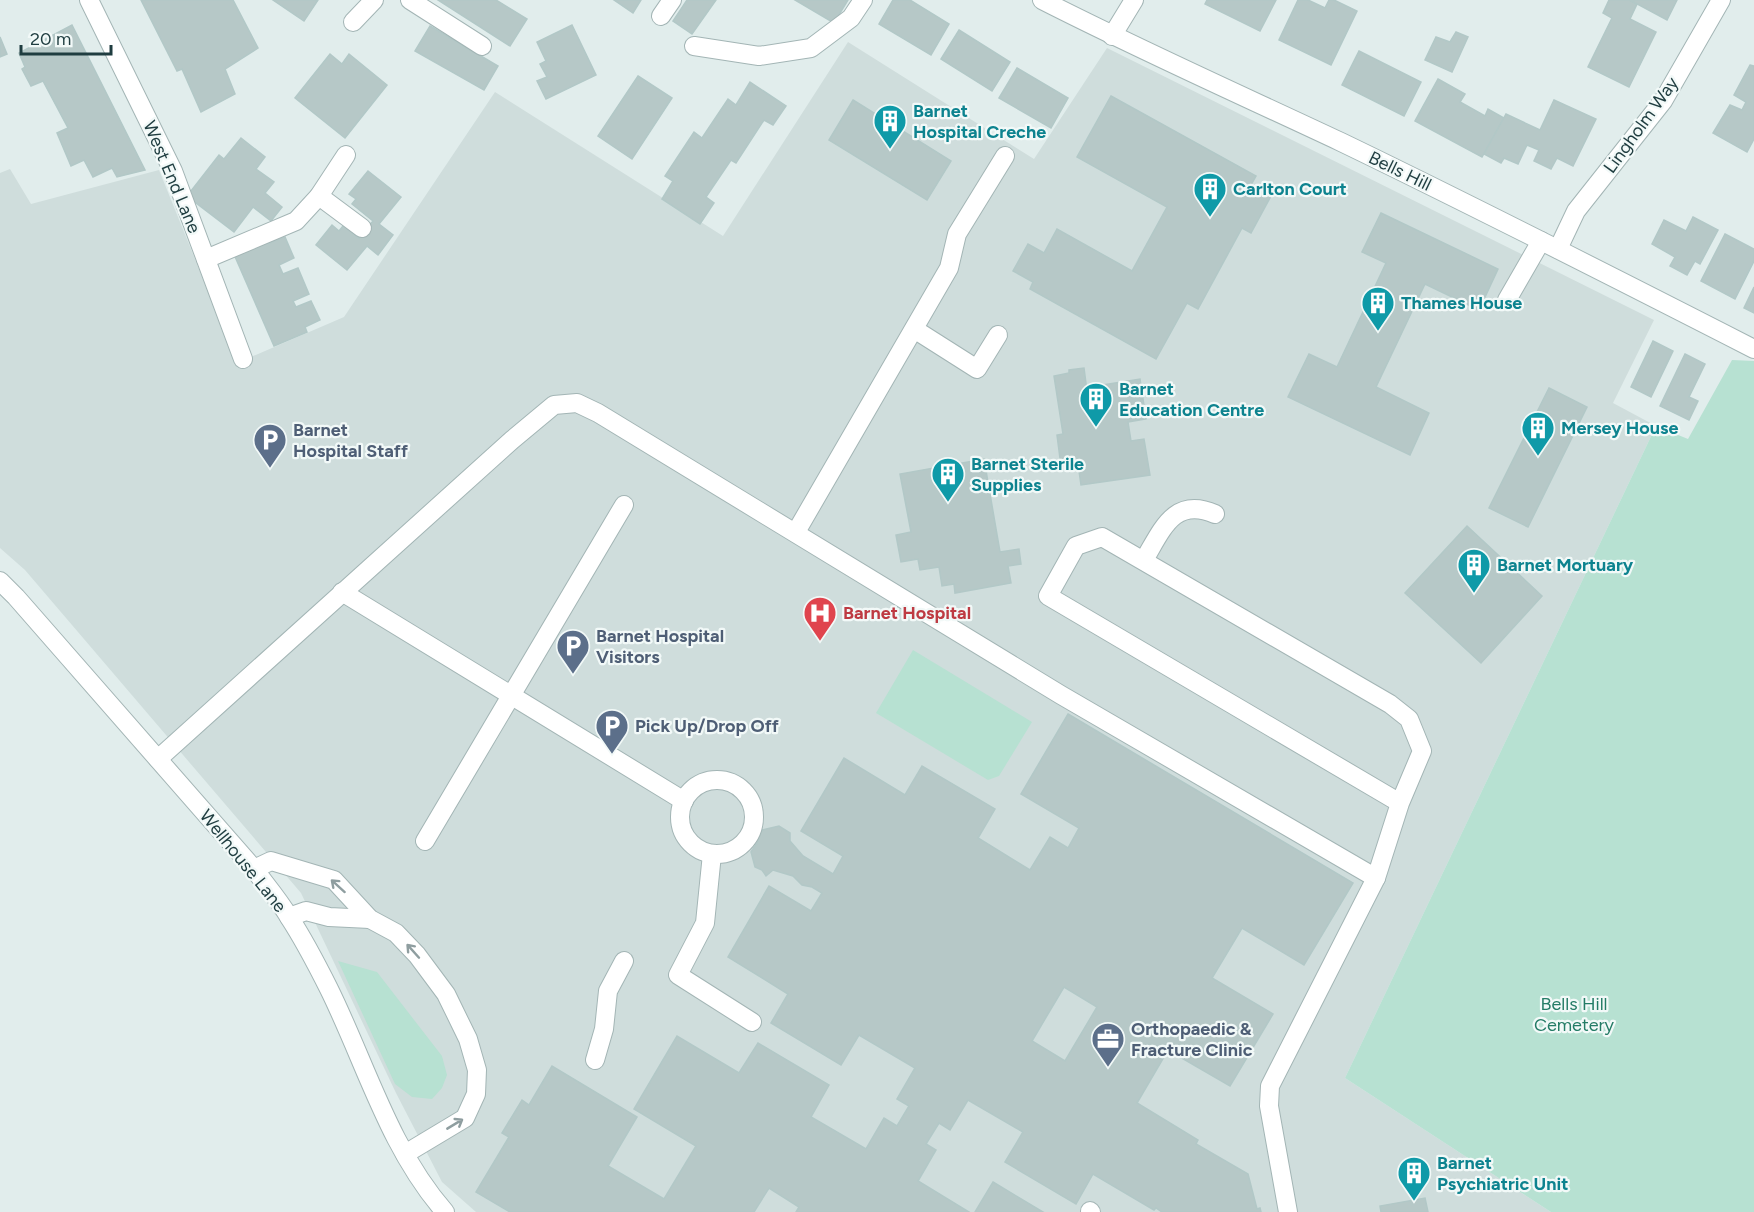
<svg xmlns="http://www.w3.org/2000/svg" width="1754" height="1212" font-family="Figtree,sans-serif">
	<style>
		.built { fill: #cfdddc }
		.green { fill: #b7e1d2 }
		.building { fill: #b6c8c7; stroke: #b2c8c7; stroke-width: 1.5; fill-rule: evenodd }
		.lines { fill: none; stroke-linecap: round; stroke-linejoin: round }
		.minor-casing { stroke: #a3b5b5; stroke-width: 20 }
		.minor { stroke: #fff; stroke-width: 18 }
		.oneway { stroke: #8f9ea0 }
		.labels { text-anchor: middle; dominant-baseline: central; stroke-width: 4.5; stroke-linejoin: round; paint-order: stroke }
		.culture-label { font-size: 18px; font-weight: bold; fill: #0d838f; stroke: #f2f9f8; text-anchor: start }
		.street-label { font-size: 18px; fill: #1f3d40; stroke: #f2f9f8 }
		.service-label { font-size: 18px; font-weight: bold; fill: #4e5e75; stroke: #f2f9f8; text-anchor: start }
		.health-label { font-size: 18px; font-weight: bold; fill: #be3a42; stroke: #f2f9f8; text-anchor: start }
		.park-label { font-size: 18px; fill: #247c66; stroke: #f2f9f8 }
	</style>
	<rect width="100%" height="100%" fill="#e1edec"/>
	<!-- built -->
	<path class="built" d="M848 42 1034 159 1107 48 1654 320 1613 403 1656 426 1345 1078 1551 1212H476L442 1182 396 1093 301 893 25 570 0 548V173L10 169 31 204 159 170 237 363 344 317 495 92 723 236Z"/>
	<!-- green -->
	<g class="green">
		<path d="M1732 360 1754 361V1212H1551L1345 1078 1656 426 1688 439Z"/>
		<path d="M913 650 1032 722 999 776 988 780 876 713Z"/>
		<path d="M338 961 377 972 442 1056 447 1075 442 1088 432 1099 412 1097 395 1084Z"/>
	</g>
	<!-- building -->
	<g class="building">
		<path d="M141 0H233L258 48 225 69 235 94 201 112 182 69 177 71Z"/>
		<path d="M273 0H318L304 21Z"/>
		<path d="M438 0H496L527 19 510 46Z"/>
		<path d="M614 0H641L633 13Z"/>
		<path d="M687 0H716L692 34 673 21Z"/>
		<path d="M795 0H848L834 23Z"/>
		<path d="M893 0H910L949 24 931 55 879 24Z"/>
		<path d="M1207 0H1276L1260 31 1205 4Z"/>
		<path d="M1298 0H1308L1325 8 1329 0H1334L1357 11 1331 65 1279 40Z"/>
		<path d="M1609 0H1629L1637 4 1630 19 1656 32 1629 87 1588 67 1612 18 1603 13Z"/>
		<path d="M1630 0H1677L1667 20Z"/>
		<path d="M72 25 145 170 117 177 112 168 93 177 84 160 71 166 57 133 68 128 43 81 31 86 22 69 25 67 19 53Z"/>
		<path d="M572 25 596 75 546 99 537 81 547 77 540 64 546 61 537 42Z"/>
		<path d="M430 26 498 66 484 90 415 51Z"/>
		<path d="M959 30 1010 62 992 91 941 59Z"/>
		<path d="M1456 32 1468 37 1452 72 1425 60 1436 37 1450 42Z"/>
		<path d="M0 37 7 54 0 57Z"/>
		<path d="M1359 51 1421 82 1404 116 1342 85Z"/>
		<path d="M330 54 342 64 349 54 387 85 345 138 295 98Z"/>
		<path d="M1750 65 1754 66V139L1747 152 1713 133 1730 105 1742 110 1746 102 1734 95Z"/>
		<path d="M1017 68 1068 98 1051 128 999 98Z"/>
		<path d="M638 76 672 98 632 159 598 136Z"/>
		<path d="M1438 79 1465 94 1460 102 1485 116 1488 109 1504 118 1482 157 1415 121Z"/>
		<path d="M750 82 786 106 773 125 764 120 736 163 731 160 706 197 714 203 700 224 662 199 673 181 665 176 694 132 702 138 728 99 736 105Z"/>
		<path d="M1111 96 1256 176 1251 185 1271 196 1251 233 1242 228 1198 309 1187 303 1156 359 1030 289 1033 282 1013 271 1028 244 1044 253 1057 229 1132 271 1167 207 1077 157Z"/>
		<path d="M853 100 951 161 927 200 829 140Z"/>
		<path d="M1554 100 1596 119 1573 166 1557 158 1551 169 1534 161 1539 150 1527 145 1518 164 1504 158 1501 163 1484 154 1506 114 1540 130Z"/>
		<path d="M241 138 265 157 256 169 274 182 265 193 282 207 271 221 253 207 234 232 187 196 219 155 224 159Z"/>
		<path d="M368 171 401 197 379 224 393 235 378 255 367 246 347 270 316 245 332 225 339 231 343 226 359 238 373 221 352 204 356 199 349 194Z"/>
		<path d="M1381 213 1498 269 1479 310 1425 284 1376 387 1429 413 1410 455 1288 397 1309 354 1337 367 1386 263 1362 252Z"/>
		<path d="M1693 217 1718 230 1700 264 1695 261 1687 275 1670 266 1675 257 1652 244 1664 220 1686 231Z"/>
		<path d="M1725 234 1754 249V261L1735 299 1701 281Z"/>
		<path d="M267 237 269 243 285 237 294 258 279 265 283 274 298 268 309 294 293 301 296 307 311 301 320 320 305 327 307 332 274 346 233 252Z"/>
		<path d="M1754 287V313L1744 308Z"/>
		<path d="M1653 341 1673 351 1651 397 1631 387Z"/>
		<path d="M1685 354 1705 364 1689 397 1698 401 1689 420 1660 406Z"/>
		<path d="M1084 368 1087 391 1103 388V385L1140 379 1146 419 1128 422 1131 441 1144 439 1150 475 1081 485 1078 464 1061 466 1057 435 1063 434 1054 376 1069 373V370Z"/>
		<path d="M1549 388 1587 407 1528 527 1489 508Z"/>
		<path d="M984 459 1000 552 1019 549 1021 564 1008 566 1011 583 955 593 954 584 942 586 939 567 920 570 918 559 901 562 896 535 911 532 900 474Z"/>
		<path d="M1467 526 1542 596 1481 663 1405 593Z"/>
		<path d="M1068 714 1353 883 1304 965 1242 928 1212 978 1273 1014 1230 1086 1168 1050 1137 1103 1198 1140 1196 1144 1248 1174 1257 1209 1260 1208 1261 1212H1162L1156 1208 1154 1210 1093 1174 1076 1204 1005 1162 1023 1132 968 1100 950 1130 939 1123 926 1144 936 1150 918 1181 969 1212H796L799 1207 769 1188 754 1212H510L476 1192 509 1137 502 1133 522 1100 529 1105 552 1066 637 1117 608 1166 664 1199 696 1146 634 1109 677 1036 739 1073 758 1043 829 1085 811 1117 866 1149 884 1118 897 1126 909 1106 897 1099 915 1068 859 1035 841 1065 771 1023 788 994 728 957 769 886 811 911 822 893 812 887 802 885 793 876 773 870 766 876 762 870 755 867 751 852 757 843 762 830 779 826 790 833V841L803 856 833 874 843 856 801 831 844 758 905 795 922 766 995 809 978 838 1030 870 1050 837 1068 848 1079 828 1021 794ZM1064 987 1097 1007 1065 1061 1032 1041Z"/>
		<path d="M993 1182 1043 1212H975Z"/>
		<path d="M1425 1198 1428 1212H1381L1380 1206Z"/>
	</g>
	<g class="lines">
		<!-- minor casing -->
		<g class="minor-casing">
			<g id="minor">
				<path d="M89 0 173 171 243 359"/>
				<path d="M410 0 482 46"/>
				<path d="M1042 0C1140 50 1241 95 1341 142 1480 209 1617 279 1754 349"/>
				<path d="M661 16 672 0"/>
				<path d="M353 22 374 0"/>
				<path d="M1112 36 1134 0"/>
				<path d="M694 46 759 56 811 48 851 18 863 0"/>
				<path d="M319 196 362 228"/>
				<path d="M1558 249 1576 211 1663 101 1721 0"/>
				<path d="M206 259 296 221 319 196 346 155"/>
				<path d="M1507 300 1541 241"/>
				<path d="M914 329 977 369 998 335"/>
				<path d="M796 532 949 268 957 234 1005 156"/>
				<path d="M1144 560C1162 530 1174 496 1215 514"/>
				<path d="M0 581 16 597 254 869C266 885 279 900 289 917 304 940 317 965 329 989 366 1064 389 1148 445 1212"/>
				<path d="M342 592 684 801"/>
				<path d="M158 759 512 440 554 405 577 403 598 413 1061 695 1376 878"/>
				<circle cx="717" cy="817" r="37"/>
				<path d="M425 841 624 505"/>
				<path d="M712 854 705 923 678 975 752 1022"/>
				<path d="M254 869 271 861 334 880 370 919 396 933 417 955 446 994 468 1039 477 1070 476 1094 465 1118 405 1154"/>
				<path d="M289 917 306 911 329 917 370 919"/>
				<path d="M595 1060 604 1029 608 991 624 961"/>
				<path d="M1090 1211 1091 1212"/>
				<path d="M1288 1212 1269 1106 1270 1086 1376 878 1400 803 1422 751 1409 719 1390 704 1102 537 1076 546 1048 596 1400 803"/>
			</g>
		</g>
		<!-- minor -->
		<use href="#minor" class="minor"/>
	</g>
	<!-- one-way arrows -->
	<defs><path id="oneway-shaft" d="M-6 0H5M1.5-3L5.5 0L1.5 3" fill="none" stroke-width="1.6" stroke-linecap="round" stroke-linejoin="round" transform="scale(1.5)"/></defs>
	<g class="oneway">
		<use href="#oneway-shaft" transform="translate(338 886) rotate(-138)"/>
		<use href="#oneway-shaft" transform="translate(413 951) rotate(-132)"/>
		<use href="#oneway-shaft" transform="translate(455 1124) rotate(-31)"/>
	</g>
	<!-- icons -->
	<defs>
		<g id="building-pin" transform="scale(1.725)"><path d="M0 17L-7.5 6A9.5 9.5 0 1 1 7.5 6Z" fill="#0f9aa8" stroke="#f2f9f8"/><path d="M-4-6H4V6H1V3H-1V6H-4ZM-2.5-4.3h1.7v1.8h-1.7ZM.8-4.3h1.7v1.8H.8ZM-2.5-1h1.7V.8h-1.7ZM.8-1h1.7V.8H.8Z" fill="#fff"/></g>
		<g id="parking-pin" transform="scale(1.725)"><path d="M0 17L-7.5 6A9.5 9.5 0 1 1 7.5 6Z" fill="#5c6f8a" stroke="#f2f9f8"/><path d="M-3.5-5.5H1a3.5 3.5 0 0 1 0 7H-1V5.5H-3.5ZM-1-3.4V-.6H.8a1.4 1.4 0 0 0 0-2.8Z" fill="#fff"/></g>
		<g id="hospital-pin" transform="scale(1.725)"><path d="M0 17L-7.5 6A9.5 9.5 0 1 1 7.5 6Z" fill="#e0444e" stroke="#f2f9f8"/><path d="M-5-5h3v3.5h4V-5h3V5h-3V1.5h-4V5h-3Z" fill="#fff"/></g>
		<g id="office-pin" transform="scale(1.725)"><path d="M0 17L-7.5 6A9.5 9.5 0 1 1 7.5 6Z" fill="#5c6f8a" stroke="#f2f9f8"/><path d="M-6-3h4V-5.5h4V-3h4V5H-6ZM-1-4.5V-3h2v-1.5ZM-6 0V1H6V0Z" fill="#fff"/></g>
	</defs>
	<g fill-rule="evenodd">
		<use href="#building-pin" x="890" y="121"/>
		<use href="#building-pin" x="1210" y="189"/>
		<use href="#building-pin" x="1378" y="303"/>
		<use href="#building-pin" x="1096" y="399"/>
		<use href="#building-pin" x="1538" y="428"/>
		<use href="#parking-pin" x="270" y="440"/>
		<use href="#building-pin" x="948" y="474"/>
		<use href="#building-pin" x="1474" y="565"/>
		<use href="#hospital-pin" x="820" y="613"/>
		<use href="#parking-pin" x="573" y="646"/>
		<use href="#parking-pin" x="612" y="726"/>
		<use href="#office-pin" x="1108" y="1039"/>
		<use href="#building-pin" x="1414" y="1173"/>
	</g>
	<g class="labels">
		<!-- culture labels -->
		<g class="culture-label">
			<text x="913" y="111">Barnet<tspan x="913" dy="21">Hospital Creche</tspan></text>
			<text x="1233" y="189">Carlton Court</text>
			<text x="1401" y="303">Thames House</text>
			<text x="1119" y="389">Barnet<tspan x="1119" dy="21">Education Centre</tspan></text>
			<text x="1561" y="428">Mersey House</text>
			<text x="971" y="464">Barnet Sterile<tspan x="971" dy="21">Supplies</tspan></text>
			<text x="1497" y="565">Barnet Mortuary</text>
			<text x="1437" y="1163">Barnet<tspan x="1437" dy="21">Psychiatric Unit</tspan></text>
		</g>
		<!-- street labels -->
		<g class="street-label">
			<text transform="translate(1641 125) rotate(-54)">Lingholm Way</text>
			<text transform="translate(1400 171) rotate(26)">Bells Hill</text>
			<text transform="translate(172 177) rotate(67)">West End Lane</text>
			<text transform="translate(243 861) rotate(51)">Wellhouse Lane</text>
		</g>
		<!-- service labels -->
		<g class="service-label">
			<text x="293" y="430">Barnet<tspan x="293" dy="21">Hospital Staff</tspan></text>
			<text x="596" y="636">Barnet Hospital<tspan x="596" dy="21">Visitors</tspan></text>
			<text x="635" y="726">Pick Up/Drop Off</text>
			<text x="1131" y="1029">Orthopaedic &amp;<tspan x="1131" dy="21">Fracture Clinic</tspan></text>
		</g>
		<!-- health labels -->
		<g class="health-label">
			<text x="843" y="613">Barnet Hospital</text>
		</g>
		<!-- park labels -->
		<g class="park-label">
			<text x="1574" y="1004">Bells Hill<tspan x="1574" dy="21">Cemetery</tspan></text>
		</g>
	</g>
	<!-- scale -->
	<path d="M21 45v9h90v-9" fill="none" stroke="#1f3d40" stroke-width="3"/>
	<text x="30" y="45" font-size="18" fill="#1f3d40" stroke="#f2f9f8" stroke-width="4.5" paint-order="stroke">20 m</text>
</svg>
